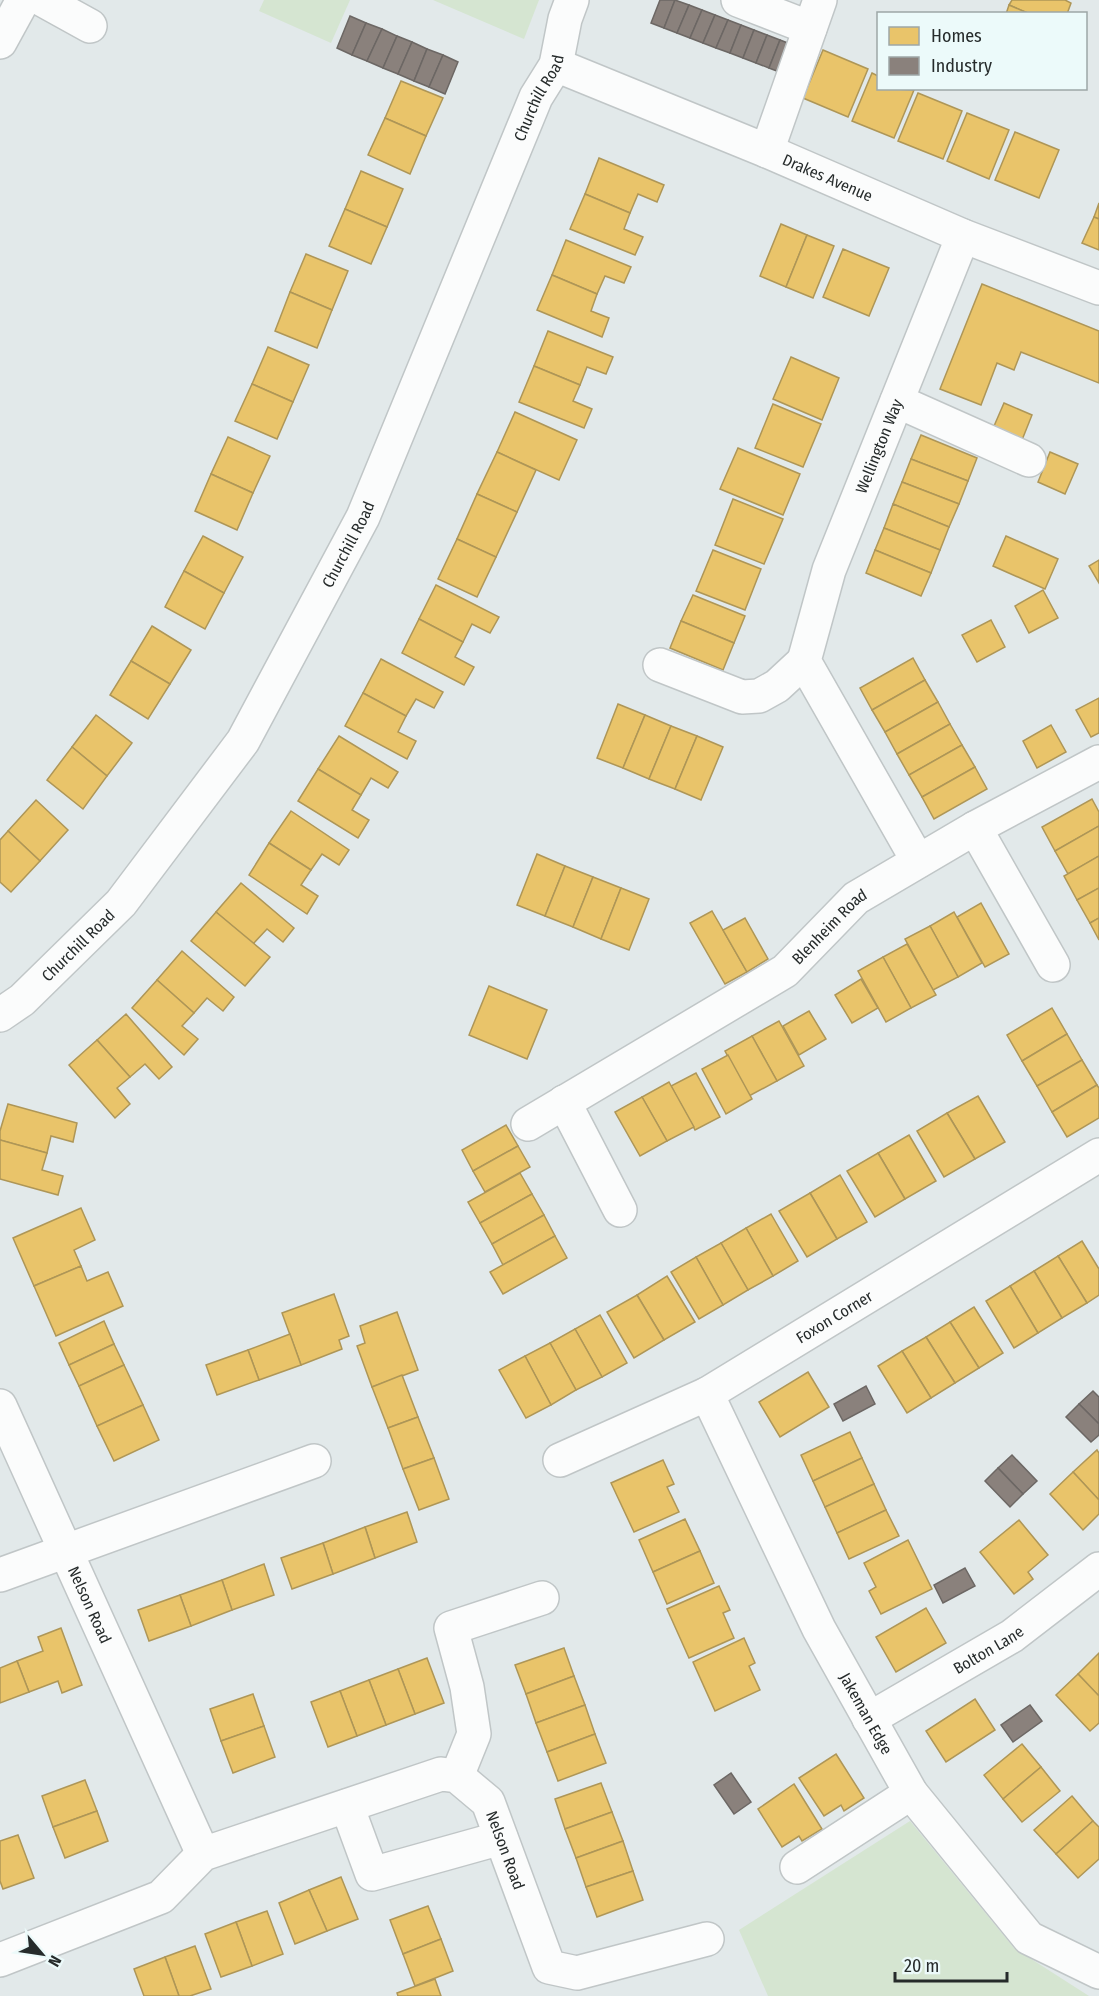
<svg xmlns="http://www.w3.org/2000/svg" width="1099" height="1996" font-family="'Fira Sans Condensed',sans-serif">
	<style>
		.green { fill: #d5e5d1 }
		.homes { fill: #e9c46a; stroke: #ae9657; stroke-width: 1.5 }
		.industry { fill: #8a817c; stroke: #6c6764; stroke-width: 1.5 }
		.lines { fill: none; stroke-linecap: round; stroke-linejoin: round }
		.minor-casing { stroke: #c0c6c7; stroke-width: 36 }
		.minor { stroke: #fbfcfc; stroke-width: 33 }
		.labels { text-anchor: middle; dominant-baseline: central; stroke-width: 6; stroke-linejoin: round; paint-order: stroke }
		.street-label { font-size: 16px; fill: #262b2b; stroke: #ecfafa }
	</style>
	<rect width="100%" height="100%" fill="#e2e9ea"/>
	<!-- green -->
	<g class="green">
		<path d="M264 0H350L331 43 259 11Z"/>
		<path d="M433 0H539L524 39Z"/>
		<path d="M910 1821 1014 1948 1089 1996H768L739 1930Z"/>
	</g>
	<!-- homes -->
	<g class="homes">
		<path d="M1012 0H1065L1071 3 1067 14H1030L1009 5Z"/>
		<path d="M1009 5 1030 14H1006Z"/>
		<path d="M823 50 868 69 848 117 803 98Z"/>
		<path d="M872 73 878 76V88L914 90 894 138 852 121Z"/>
		<path d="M401 81 443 98 426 136 385 118Z"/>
		<path d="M918 93 962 111 943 159 898 141Z"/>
		<path d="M967 113 1009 130 989 179 947 161Z"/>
		<path d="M385 118 426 136 410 174 368 155Z"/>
		<path d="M1015 132 1059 150 1039 198 995 180Z"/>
		<path d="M599 158 664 185 657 202 638 194 630 213 585 194Z"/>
		<path d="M361 171 403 189 387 227 345 209Z"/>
		<path d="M585 194 630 213 624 229 643 237 635 255 570 229Z"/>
		<path d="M1099 203V219L1094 217Z"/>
		<path d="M345 209 387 227 371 264 329 246Z"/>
		<path d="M1094 217 1099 219V250L1082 243Z"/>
		<path d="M781 224 807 235 786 287 760 276Z"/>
		<path d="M807 235 834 246 813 298 786 287Z"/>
		<path d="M566 240 631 267 624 283 605 276 597 294 552 275Z"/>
		<path d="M843 249 889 268 869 316 823 297Z"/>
		<path d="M306 254 348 271 332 310 290 292Z"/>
		<path d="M552 275 597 294 591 311 609 318 602 337 537 310Z"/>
		<path d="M982 284 1099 331V383L1021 352 1014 370 997 363 981 405 940 389Z"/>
		<path d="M290 292 332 310 317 348 275 331Z"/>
		<path d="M548 331 613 357 606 374 587 367 580 385 534 366Z"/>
		<path d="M268 347 309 365 293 402 252 384Z"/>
		<path d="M791 357 839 378 822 420 773 399Z"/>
		<path d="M534 366 580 385 573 401 592 409 584 428 519 402Z"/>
		<path d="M252 384 293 402 277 439 235 421Z"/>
		<path d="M1004 403 1032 415 1020 445 991 433Z"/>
		<path d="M773 404 821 424 803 467 755 448Z"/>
		<path d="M515 412 577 440 559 480 497 452Z"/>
		<path d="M921 435 977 458 968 481 911 459Z"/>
		<path d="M228 437 270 456 253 493 211 474Z"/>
		<path d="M738 448 800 474 783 515 720 489Z"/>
		<path d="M497 452 536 470 517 512 477 494Z"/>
		<path d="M1050 452 1078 464 1065 494 1038 482Z"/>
		<path d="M911 459 968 481 959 504 902 482Z"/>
		<path d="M211 474 253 493 237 530 195 511Z"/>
		<path d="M902 482 959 504 949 527 893 504Z"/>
		<path d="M477 494 517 512 496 557 457 539Z"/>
		<path d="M733 499 783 519 764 564 715 545Z"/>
		<path d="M893 504 949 527 940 550 884 528Z"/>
		<path d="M884 528 940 550 931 573 875 550Z"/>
		<path d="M203 536 243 557 224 593 184 571Z"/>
		<path d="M1006 536 1058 559 1045 589 993 566Z"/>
		<path d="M457 539 496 557 477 597 438 579Z"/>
		<path d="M713 550 761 569 745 610 696 591Z"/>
		<path d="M875 550 931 573 921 596 866 573Z"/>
		<path d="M1099 560V583L1089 566Z"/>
		<path d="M184 571 224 593 205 629 165 607Z"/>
		<path d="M436 585 499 617 490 633 472 624 463 642 419 619Z"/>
		<path d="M1043 590 1058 618 1029 633 1015 606Z"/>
		<path d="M693 595 745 616 734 643 681 621Z"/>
		<path d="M419 619 463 642 455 657 474 667 464 685 402 653Z"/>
		<path d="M991 620 1005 647 977 662 962 635Z"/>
		<path d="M681 621 734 643 723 670 670 648Z"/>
		<path d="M152 626 191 650 170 684 131 661Z"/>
		<path d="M913 658 925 680 872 710 860 688Z"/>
		<path d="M381 659 443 692 434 708 416 699 406 716 363 693Z"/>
		<path d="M131 661 170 684 148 719 110 695Z"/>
		<path d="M925 680 938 702 885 732 872 710Z"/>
		<path d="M363 693 406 716 398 732 416 741 407 759 345 726Z"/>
		<path d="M1099 698V733L1091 737 1076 710Z"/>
		<path d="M938 702 950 724 897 754 885 732Z"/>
		<path d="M618 704 645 715 623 768 597 758Z"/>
		<path d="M96 715 132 743 107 776 72 747Z"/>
		<path d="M645 715 671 726 649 779 623 768Z"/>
		<path d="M950 724 962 745 909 775 897 754Z"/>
		<path d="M1051 725 1066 752 1037 768 1023 741Z"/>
		<path d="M671 726 697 736 675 789 649 779Z"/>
		<path d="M339 736 398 772 388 788 371 778 361 795 318 769Z"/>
		<path d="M697 736 723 747 701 800 675 789Z"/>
		<path d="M962 745 975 767 922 797 909 775Z"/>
		<path d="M72 747 107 776 83 809 47 780Z"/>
		<path d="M975 767 987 789 934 819 922 797Z"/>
		<path d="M318 769 361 795 352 810 369 820 358 838 298 801Z"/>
		<path d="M1092 799 1099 812V826L1055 851 1042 827Z"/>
		<path d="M36 800 68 830 40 861 8 831Z"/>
		<path d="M291 811 349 850 339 865 322 854 311 870 269 843Z"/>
		<path d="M1099 826V856L1068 874 1055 851Z"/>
		<path d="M8 831 40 861 11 892 0 882V840Z"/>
		<path d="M269 843 311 870 301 885 318 896 307 914 249 875Z"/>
		<path d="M537 854 565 866 545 916 517 905Z"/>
		<path d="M1099 856V888L1077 900 1064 876Z"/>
		<path d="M565 866 593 877 573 927 545 916Z"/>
		<path d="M593 877 621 888 601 939 573 927Z"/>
		<path d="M241 883 294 928 283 942 267 929 253 944 216 912Z"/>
		<path d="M621 888 649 899 629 950 601 939Z"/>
		<path d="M1099 888V918L1090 923 1077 900Z"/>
		<path d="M981 903 1009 954 985 967 957 917Z"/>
		<path d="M712 911 747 972 725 984 690 923Z"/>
		<path d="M216 912 270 957 245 986 191 941Z"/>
		<path d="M954 912 982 963 958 977 930 926Z"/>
		<path d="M745 918 768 959 747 972 723 930Z"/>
		<path d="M1099 918V940L1090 923Z"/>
		<path d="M930 926 958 977 933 990 905 939Z"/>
		<path d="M907 944 936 995 911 1008 883 957Z"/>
		<path d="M182 951 234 997 223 1011 207 998 194 1013 157 980Z"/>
		<path d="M883 957 911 1008 886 1022 858 971Z"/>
		<path d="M861 979 878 1008 852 1023 835 995Z"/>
		<path d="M157 980 194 1013 182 1026 198 1039 184 1055 132 1008Z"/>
		<path d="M489 986 547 1010 527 1059 469 1035Z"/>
		<path d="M1052 1008 1067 1034 1022 1061 1007 1035Z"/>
		<path d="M809 1011 826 1039 799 1055 783 1026Z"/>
		<path d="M126 1014 172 1067 159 1079 145 1064 130 1077 97 1040Z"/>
		<path d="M779 1021 804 1066 777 1081 752 1036Z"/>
		<path d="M1067 1034 1082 1060 1037 1086 1022 1061Z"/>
		<path d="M752 1036 777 1081 749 1096 725 1051Z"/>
		<path d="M97 1040 130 1077 117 1088 130 1104 115 1118 69 1065Z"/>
		<path d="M728 1055 752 1099 726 1114 702 1069Z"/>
		<path d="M1082 1060 1097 1085 1052 1112 1037 1086Z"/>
		<path d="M696 1073 720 1117 695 1130 671 1086Z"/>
		<path d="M669 1082 694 1127 667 1141 642 1097Z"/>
		<path d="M1097 1085 1099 1088V1118L1067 1137 1052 1112Z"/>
		<path d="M978 1096 1005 1142 975 1159 947 1113Z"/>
		<path d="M642 1097 667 1141 640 1156 615 1112Z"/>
		<path d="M8 1104 77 1123 73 1142 51 1136 47 1153 0 1140V1131Z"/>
		<path d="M947 1113 975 1159 944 1177 917 1131Z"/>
		<path d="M506 1125 518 1146 473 1171 462 1150Z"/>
		<path d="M909 1135 936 1181 905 1199 878 1153Z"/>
		<path d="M0 1140 47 1153 42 1170 63 1176 58 1195 0 1179Z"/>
		<path d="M518 1146 530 1167 485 1192 473 1171Z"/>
		<path d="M878 1153 905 1199 875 1217 847 1171Z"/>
		<path d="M520 1173 532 1194 480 1223 468 1202Z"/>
		<path d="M840 1175 867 1222 837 1239 810 1193Z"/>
		<path d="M810 1193 837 1239 807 1257 779 1211Z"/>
		<path d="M532 1194 544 1215 492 1244 480 1223Z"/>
		<path d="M81 1208 95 1240 74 1250 81 1266 34 1286 13 1238Z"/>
		<path d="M771 1214 798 1261 773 1276 746 1228Z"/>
		<path d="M544 1215 555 1236 503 1265 492 1244Z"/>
		<path d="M746 1228 773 1276 748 1290 721 1243Z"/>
		<path d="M555 1236 567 1258 503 1294 490 1272Z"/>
		<path d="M1082 1241 1099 1269V1295L1087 1303 1058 1256Z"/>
		<path d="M721 1243 748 1290 723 1305 696 1257Z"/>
		<path d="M1058 1256 1087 1303 1062 1318 1034 1271Z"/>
		<path d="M696 1257 723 1305 699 1319 671 1272Z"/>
		<path d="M81 1266 87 1281 108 1272 123 1306 56 1336 34 1286Z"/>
		<path d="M1034 1271 1062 1318 1038 1333 1010 1286Z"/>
		<path d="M667 1276 695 1322 664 1340 637 1295Z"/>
		<path d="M1010 1286 1038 1333 1014 1348 986 1301Z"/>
		<path d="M334 1294 349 1336 339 1340 342 1349 301 1365 282 1313Z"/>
		<path d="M637 1295 664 1340 634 1358 607 1312Z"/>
		<path d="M974 1307 1003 1353 979 1368 950 1322Z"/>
		<path d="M397 1312 418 1370 372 1387 357 1346 365 1343 360 1326Z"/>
		<path d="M600 1315 627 1363 602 1377 575 1329Z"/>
		<path d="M104 1321 114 1344 69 1365 59 1343Z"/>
		<path d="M950 1322 979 1368 955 1383 926 1337Z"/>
		<path d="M575 1329 602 1377 576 1390 550 1343Z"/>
		<path d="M290 1334 301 1365 259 1380 248 1350Z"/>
		<path d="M926 1337 955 1383 931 1398 902 1351Z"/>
		<path d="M550 1343 576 1390 551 1405 525 1356Z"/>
		<path d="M114 1344 124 1365 79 1386 69 1365Z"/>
		<path d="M248 1350 259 1380 217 1395 206 1365Z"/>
		<path d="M902 1351 931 1398 907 1413 878 1366Z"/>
		<path d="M525 1356 551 1405 526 1418 499 1370Z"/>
		<path d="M124 1365 143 1405 97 1426 79 1386Z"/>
		<path d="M808 1372 829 1407 780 1437 759 1402Z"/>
		<path d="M402 1375 418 1417 388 1428 372 1387Z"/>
		<path d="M143 1405 159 1440 114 1461 97 1426Z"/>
		<path d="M418 1417 434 1458 403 1469 388 1428Z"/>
		<path d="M850 1432 862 1458 813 1481 801 1455Z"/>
		<path d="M1097 1450 1099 1453V1500L1073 1472Z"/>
		<path d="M434 1458 449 1499 419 1510 403 1469Z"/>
		<path d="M862 1458 874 1484 825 1507 813 1481Z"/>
		<path d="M663 1460 674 1484 667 1487 679 1512 634 1532 611 1483Z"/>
		<path d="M1073 1472 1099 1500V1514L1083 1530 1050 1494Z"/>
		<path d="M874 1484 886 1510 837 1533 825 1507Z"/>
		<path d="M886 1510 899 1536 849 1559 837 1533Z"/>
		<path d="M407 1512 417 1542 375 1558 365 1527Z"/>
		<path d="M685 1519 700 1551 653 1572 639 1540Z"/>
		<path d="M1019 1520 1048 1555 1028 1572 1033 1579 1014 1594 980 1552Z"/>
		<path d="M365 1527 375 1558 333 1574 323 1543Z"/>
		<path d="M908 1540 932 1589 881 1614 869 1591 876 1587 864 1563Z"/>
		<path d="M323 1543 333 1574 292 1589 281 1558Z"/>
		<path d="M700 1551 714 1583 667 1604 653 1572Z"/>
		<path d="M264 1564 274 1595 232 1610 222 1580Z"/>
		<path d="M222 1580 232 1610 191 1626 180 1595Z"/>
		<path d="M719 1586 730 1610 723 1613 734 1638 689 1658 667 1609Z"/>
		<path d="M180 1595 191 1626 149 1641 138 1610Z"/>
		<path d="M926 1608 946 1643 896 1672 876 1637Z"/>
		<path d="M61 1628 82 1685 62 1693 58 1681 29 1692 17 1661 43 1651 38 1637Z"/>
		<path d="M744 1638 755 1663 749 1666 760 1690 715 1711 693 1662Z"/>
		<path d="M564 1648 574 1676 526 1694 515 1665Z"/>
		<path d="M1099 1653V1696L1078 1674Z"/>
		<path d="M427 1658 444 1703 415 1714 398 1669Z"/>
		<path d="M17 1661 29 1692 0 1703V1668Z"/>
		<path d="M398 1669 415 1714 386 1725 369 1680Z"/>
		<path d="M1078 1674 1099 1696V1723L1090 1731 1056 1695Z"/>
		<path d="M574 1676 585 1705 536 1723 526 1694Z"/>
		<path d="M369 1680 386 1725 357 1736 340 1691Z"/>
		<path d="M340 1691 357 1736 328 1747 311 1702Z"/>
		<path d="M253 1694 264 1726 221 1741 210 1709Z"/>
		<path d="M975 1699 995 1730 946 1762 926 1731Z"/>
		<path d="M585 1705 595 1734 547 1752 536 1723Z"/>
		<path d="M264 1726 275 1757 233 1773 221 1741Z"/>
		<path d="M595 1734 606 1763 558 1781 547 1752Z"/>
		<path d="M1022 1744 1041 1767 1003 1799 984 1775Z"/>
		<path d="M836 1754 864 1798 844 1811 841 1805 824 1816 799 1778Z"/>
		<path d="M1041 1767 1060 1791 1022 1822 1003 1799Z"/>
		<path d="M85 1780 97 1811 53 1827 42 1796Z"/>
		<path d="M601 1783 612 1812 565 1829 555 1799Z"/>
		<path d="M794 1784 822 1829 802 1841 799 1836 782 1847 758 1809Z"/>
		<path d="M1072 1796 1093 1821 1056 1854 1034 1830Z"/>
		<path d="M97 1811 108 1841 65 1858 53 1827Z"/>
		<path d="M612 1812 623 1841 576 1858 565 1829Z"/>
		<path d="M1093 1821 1099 1827V1859L1078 1878 1056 1854Z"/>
		<path d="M18 1835 34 1878 3 1889 0 1881V1841Z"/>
		<path d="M623 1841 633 1871 586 1887 576 1858Z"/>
		<path d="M633 1871 643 1900 597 1917 586 1887Z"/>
		<path d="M341 1877 358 1919 327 1931 309 1890Z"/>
		<path d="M309 1890 327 1931 295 1944 279 1903Z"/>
		<path d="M428 1906 441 1939 403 1954 390 1920Z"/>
		<path d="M267 1911 283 1954 252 1966 236 1922Z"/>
		<path d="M236 1922 252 1966 221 1977 205 1934Z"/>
		<path d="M441 1939 453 1971 415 1986 403 1954Z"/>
		<path d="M195 1946 211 1989 190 1996H179L165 1957Z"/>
		<path d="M165 1957 179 1996H144L134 1969Z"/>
		<path d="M435 1979 441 1996H398L397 1993Z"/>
	</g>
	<!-- industry -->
	<g class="industry">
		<path d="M660 0H675L664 28 651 23Z"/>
		<path d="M675 0 689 5 677 33 664 28Z"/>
		<path d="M689 5 702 10 690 38 677 33Z"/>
		<path d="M702 10 715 15 703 43 690 38Z"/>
		<path d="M715 15 728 20 716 48 703 43Z"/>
		<path d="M350 16 366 23 352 55 337 48Z"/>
		<path d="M728 20 741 25 730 53 716 48Z"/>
		<path d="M366 23 382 29 367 61 352 55Z"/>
		<path d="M741 25 754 30 743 58 730 53Z"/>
		<path d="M382 29 397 36 383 68 367 61Z"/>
		<path d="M754 30 767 35 756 63 743 58Z"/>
		<path d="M767 35 780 40 769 68 756 63Z"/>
		<path d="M397 36 412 42 398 74 383 68Z"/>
		<path d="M780 40 793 45 782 73 769 68Z"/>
		<path d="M412 42 427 49 414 81 398 74Z"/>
		<path d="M427 49 443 55 429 87 414 81Z"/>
		<path d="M443 55 458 62 445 94 429 87Z"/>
		<path d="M866 1386 875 1404 843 1421 834 1404Z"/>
		<path d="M1093 1391 1099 1397V1424L1079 1404Z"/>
		<path d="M1079 1404 1099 1424V1435L1091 1442 1066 1417Z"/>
		<path d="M1012 1455 1037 1481 1023 1494 998 1468Z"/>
		<path d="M998 1468 1023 1494 1010 1507 985 1481Z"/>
		<path d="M965 1568 975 1586 943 1603 934 1585Z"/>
		<path d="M1030 1705 1042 1721 1013 1742 1001 1725Z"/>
		<path d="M731 1773 751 1802 734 1814 714 1785Z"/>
	</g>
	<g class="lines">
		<!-- minor casing -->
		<g class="minor-casing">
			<g id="minor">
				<path d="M43 0 90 26"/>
				<path d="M738 0 810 28"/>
				<path d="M0 42 23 0"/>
				<path id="s1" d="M556 65 767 151 963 236 1099 288"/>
				<path d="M767 151 820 0"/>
				<path d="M897 401 1029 460"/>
				<path d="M660 665 742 697 759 696 777 686 804 661"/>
				<path d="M975 828 1053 965"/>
				<path id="s2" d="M918 861 804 661 829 570 963 236"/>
				<path id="s3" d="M0 1015 22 1000 121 903 243 741 363 517 536 97 556 65 565 19 572 0"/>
				<path d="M564 1102 620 1210"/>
				<path id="s4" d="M528 1124 785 971 856 898 975 828 1099 762"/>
				<path id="s5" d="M707 1394 819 1629 911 1793 1029 1938 1099 1972"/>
				<path id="s6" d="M0 1406 203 1854"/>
				<path id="s7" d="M560 1460 707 1394 1099 1155"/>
				<path d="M0 1575 314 1461"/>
				<path id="s8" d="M869 1719 1012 1636 1099 1569"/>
				<path d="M457 1776 474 1734 467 1687 451 1628 542 1598"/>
				<path d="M347 1806 372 1874 501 1838"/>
				<path d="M797 1867 911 1793"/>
				<path id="s9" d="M0 1960 161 1897 203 1854 441 1774 457 1776 488 1802 549 1967 577 1973 707 1939"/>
			</g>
		</g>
		<!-- minor -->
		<use href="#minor" class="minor"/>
	</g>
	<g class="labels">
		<!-- street labels -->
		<g class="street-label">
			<text stroke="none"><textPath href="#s3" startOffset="1077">Churchill Road</textPath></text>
			<text stroke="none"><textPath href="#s1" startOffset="294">Drakes Avenue</textPath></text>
			<text stroke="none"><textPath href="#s2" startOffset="458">Wellington Way</textPath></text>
			<text stroke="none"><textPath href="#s3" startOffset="591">Churchill Road</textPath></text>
			<text stroke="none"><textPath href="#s4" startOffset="362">Blenheim Road</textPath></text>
			<text stroke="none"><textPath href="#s3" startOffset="105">Churchill Road</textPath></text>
			<text stroke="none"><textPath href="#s7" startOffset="310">Foxon Corner</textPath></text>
			<text stroke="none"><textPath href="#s6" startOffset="218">Nelson Road</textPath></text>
			<text stroke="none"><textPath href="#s8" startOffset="138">Bolton Lane</textPath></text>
			<text stroke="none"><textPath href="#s5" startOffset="357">Jakeman Edge</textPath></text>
			<text stroke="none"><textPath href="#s9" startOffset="592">Nelson Road</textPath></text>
		</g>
	</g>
	<!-- legend -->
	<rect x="877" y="12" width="210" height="78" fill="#ecfafa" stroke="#9da7a7" stroke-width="1.5"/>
	<rect x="889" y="27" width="30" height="18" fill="#e9c46a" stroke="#9da7a7" stroke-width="1.5"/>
	<text x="931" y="42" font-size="18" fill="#262b2b">Homes</text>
	<rect x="889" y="57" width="30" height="18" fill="#8a817c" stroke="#9da7a7" stroke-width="1.5"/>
	<text x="931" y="72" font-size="18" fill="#262b2b">Industry</text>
	<!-- north arrow -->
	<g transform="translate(42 1954) rotate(119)" stroke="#ecfafa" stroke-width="4.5" paint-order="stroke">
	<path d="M0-4.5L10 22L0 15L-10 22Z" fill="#262b2b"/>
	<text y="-9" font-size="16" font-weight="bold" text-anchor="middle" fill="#262b2b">N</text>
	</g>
	<!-- scale -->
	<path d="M895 1972v9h112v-9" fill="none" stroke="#262b2b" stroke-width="3"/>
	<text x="904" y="1972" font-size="18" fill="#262b2b" stroke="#ecfafa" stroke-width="4.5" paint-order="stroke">20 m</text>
</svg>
